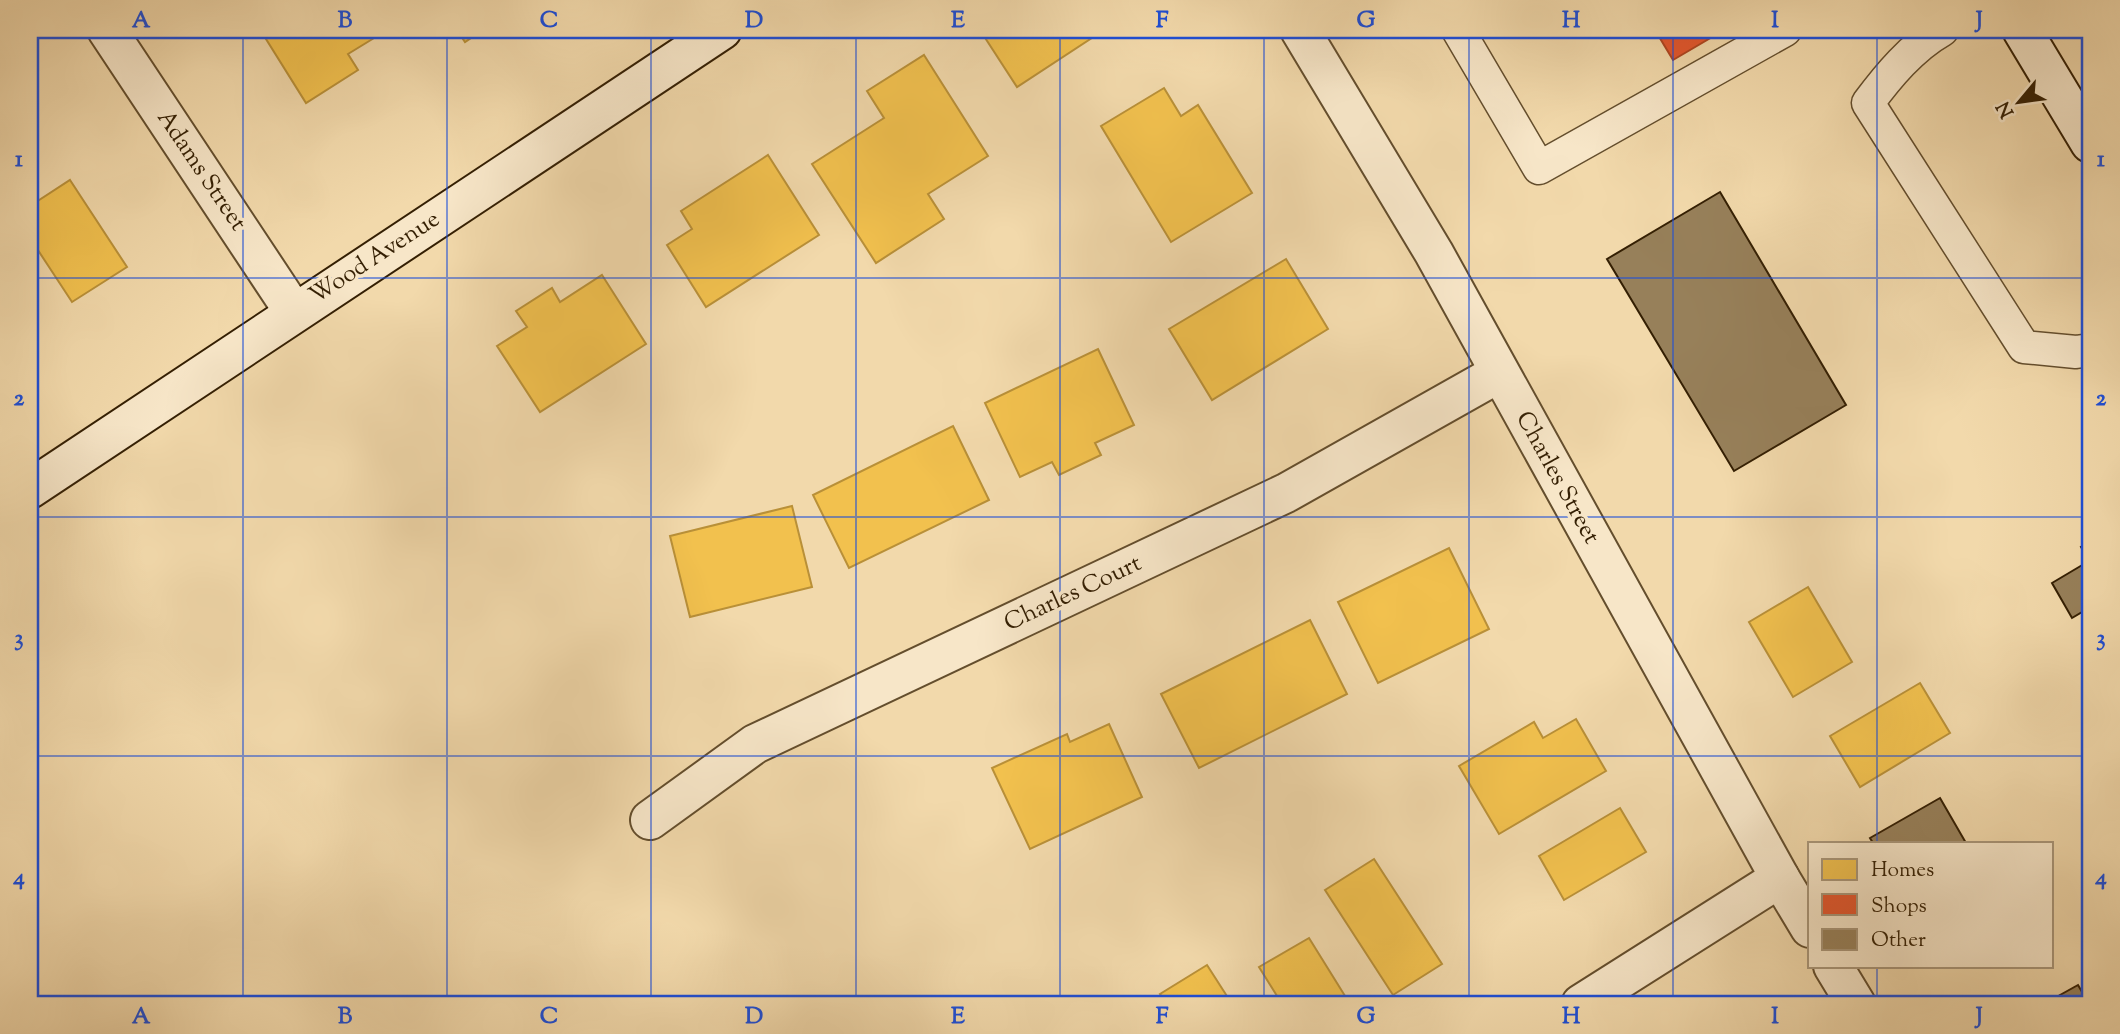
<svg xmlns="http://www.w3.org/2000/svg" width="2120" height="1034" font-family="'Sorts Mill Goudy',serif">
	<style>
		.homes { fill: #f2c14e; stroke: #b99038; stroke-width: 2 }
		.shops { fill: #e4572e; stroke: #af4621; stroke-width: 2 }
		.building { fill: #97805a; stroke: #341f03; stroke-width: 2 }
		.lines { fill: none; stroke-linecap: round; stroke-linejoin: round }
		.lane-casing { stroke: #644e2d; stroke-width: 35 }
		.street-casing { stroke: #644e2d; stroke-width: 42 }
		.secondary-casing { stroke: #341f03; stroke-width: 42 }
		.lane { stroke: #f7e6c8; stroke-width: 32 }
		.street { stroke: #f7e6c8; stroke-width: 38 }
		.secondary { stroke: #f7e6c8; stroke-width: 38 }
		.grid { fill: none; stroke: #1d4ed8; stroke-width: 2; stroke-opacity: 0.55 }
		.labels { text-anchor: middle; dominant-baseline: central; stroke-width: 7; stroke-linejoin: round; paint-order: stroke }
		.street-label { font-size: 24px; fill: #341f03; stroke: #f7e6c8 }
		.neatline { fill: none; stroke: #1d4ed8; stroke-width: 2.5 }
		.grid-label { font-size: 23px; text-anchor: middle; font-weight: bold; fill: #1d4ed8 }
	</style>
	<rect width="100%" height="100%" fill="#f2d9ab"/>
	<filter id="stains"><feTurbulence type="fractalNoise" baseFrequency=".00286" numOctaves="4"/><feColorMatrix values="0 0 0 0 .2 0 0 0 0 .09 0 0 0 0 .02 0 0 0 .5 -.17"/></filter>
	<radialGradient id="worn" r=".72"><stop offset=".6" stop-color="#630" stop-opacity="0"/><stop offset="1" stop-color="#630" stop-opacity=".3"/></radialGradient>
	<!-- homes -->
	<g class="homes">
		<path d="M281 30H376L379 35 348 54 358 70 306 103 266 39Z"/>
		<path d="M457 30H483L465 42Z"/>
		<path d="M980 30H1104L1017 87Z"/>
		<path d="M924 55 988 156 928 194 944 219 876 263 812 164 884 118 867 91Z"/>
		<path d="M1164 88 1181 116 1198 105 1252 193 1171 242 1101 126Z"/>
		<path d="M768 155 819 235 706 307 667 245 692 229 681 211Z"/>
		<path d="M70 180 127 267 72 302 30 238V206Z"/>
		<path d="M1286 259 1328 329 1212 400 1169 329Z"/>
		<path d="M602 275 646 344 540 412 497 346 527 327 516 311 552 288 560 302Z"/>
		<path d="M1098 349 1134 425 1095 443 1101 455 1059 475 1052 462 1020 477 985 403Z"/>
		<path d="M953 426 989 500 849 568 813 495Z"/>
		<path d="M792 506 812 587 690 617 670 536Z"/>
		<path d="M1449 548 1489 629 1378 683 1338 602Z"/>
		<path d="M1808 587 1852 662 1793 697 1749 622Z"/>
		<path d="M1310 620 1347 694 1199 768 1161 694Z"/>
		<path d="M1920 683 1950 733 1860 787 1830 736Z"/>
		<path d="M1576 719 1606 771 1499 834 1459 766 1534 722 1543 738Z"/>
		<path d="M1109 724 1142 797 1030 849 992 768 1067 734 1070 742Z"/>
		<path d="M1620 808 1646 852 1564 900 1539 856Z"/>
		<path d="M1374 859 1442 964 1393 995 1325 890Z"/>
		<path d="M1309 938 1350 1004H1282L1259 967Z"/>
		<path d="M1207 965 1232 1004H1167L1160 994Z"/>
	</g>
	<!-- shops -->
	<path class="shops" d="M1655 30H1724L1673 60Z"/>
	<!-- building -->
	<g class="building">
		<path d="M1720 192 1846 405 1734 471 1607 259Z"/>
		<path d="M2090 542V622L2084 611 2072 618 2052 583 2089 561 2081 547Z"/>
		<path d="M1940 798 1966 843H1873L1870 838Z"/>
		<path d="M2078 985 2089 1004H2044Z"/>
	</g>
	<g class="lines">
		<!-- lane casing -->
		<g class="lane-casing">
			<g id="lane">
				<path d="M1458 30 1539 168 1785 30"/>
				<path d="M1942 30C1912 47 1888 76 1868 103L2024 347 2076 352 2090 350"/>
			</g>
		</g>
		<!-- street casing -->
		<g class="street-casing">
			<g id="street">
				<path d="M107 30 294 312"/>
				<path d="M1300 30 1434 253 1780 878 1810 928"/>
				<path d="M650 820 755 744 1286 493 1499 373"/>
				<path d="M1833 966 1856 1004"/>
				<path d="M1581 1004 1780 878"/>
			</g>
		</g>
		<!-- secondary casing -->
		<g class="secondary-casing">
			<g id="secondary">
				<path d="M2022 30 2090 143"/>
				<path d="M30 489 722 30"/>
			</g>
		</g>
		<!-- lane -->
		<use href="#lane" class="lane"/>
		<!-- street -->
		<use href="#street" class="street"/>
		<!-- secondary -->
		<use href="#secondary" class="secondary"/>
	</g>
	<!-- grid -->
	<path class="grid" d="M243 30V1004M447 30V1004M651 30V1004M856 30V1004M1060 30V1004M1264 30V1004M1469 30V1004M1673 30V1004M1877 30V843M30 278H2090M30 517H2090M30 756H2090M1877 966V1004"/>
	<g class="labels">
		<!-- street labels -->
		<g class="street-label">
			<text transform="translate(201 171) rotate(56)">Adams Street</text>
			<text transform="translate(375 258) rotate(-33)">Wood Avenue</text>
			<text transform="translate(1557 478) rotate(61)">Charles Street</text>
			<text transform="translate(1073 594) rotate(-25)">Charles Court</text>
		</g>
	</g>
	<!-- margin -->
	<rect width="2120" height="1034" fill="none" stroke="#f2d9ab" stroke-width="77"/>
	<!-- legend -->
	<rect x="1808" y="842" width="245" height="126" fill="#f7e6c8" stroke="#a99679" stroke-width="2"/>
	<rect x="1822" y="859" width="35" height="21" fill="#f2c14e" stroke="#a99679" stroke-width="2"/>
	<text x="1871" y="876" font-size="21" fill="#341f03">Homes</text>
	<rect x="1822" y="894" width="35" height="21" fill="#e4572e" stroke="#a99679" stroke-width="2"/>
	<text x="1871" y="912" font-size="21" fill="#341f03">Shops</text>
	<rect x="1822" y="929" width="35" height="21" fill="#97805a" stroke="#a99679" stroke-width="2"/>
	<text x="1871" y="946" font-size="21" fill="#341f03">Other</text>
	<!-- north arrow -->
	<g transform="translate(2019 102) rotate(241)" stroke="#f7e6c8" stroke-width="5" paint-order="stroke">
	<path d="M0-5L12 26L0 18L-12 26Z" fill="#341f03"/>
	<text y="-10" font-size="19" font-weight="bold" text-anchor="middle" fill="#341f03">N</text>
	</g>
	<rect x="38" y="38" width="2044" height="958" class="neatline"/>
	<g class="grid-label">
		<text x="141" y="27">A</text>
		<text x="345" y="27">B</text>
		<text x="549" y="27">C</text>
		<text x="754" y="27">D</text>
		<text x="958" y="27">E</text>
		<text x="1162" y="27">F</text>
		<text x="1366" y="27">G</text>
		<text x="1571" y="27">H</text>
		<text x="1775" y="27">I</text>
		<text x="1979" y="27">J</text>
		<text x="19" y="166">1</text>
		<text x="2101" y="166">1</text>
		<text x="19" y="405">2</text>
		<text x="2101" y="405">2</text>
		<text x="19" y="645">3</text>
		<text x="2101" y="645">3</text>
		<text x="19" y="884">4</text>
		<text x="2101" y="884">4</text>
		<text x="141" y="1023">A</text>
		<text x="345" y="1023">B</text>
		<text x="549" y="1023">C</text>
		<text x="754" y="1023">D</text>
		<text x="958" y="1023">E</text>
		<text x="1162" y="1023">F</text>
		<text x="1366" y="1023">G</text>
		<text x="1571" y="1023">H</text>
		<text x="1775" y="1023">I</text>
		<text x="1979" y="1023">J</text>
	</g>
	<rect width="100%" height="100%" filter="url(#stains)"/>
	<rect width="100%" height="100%" fill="url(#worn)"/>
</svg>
